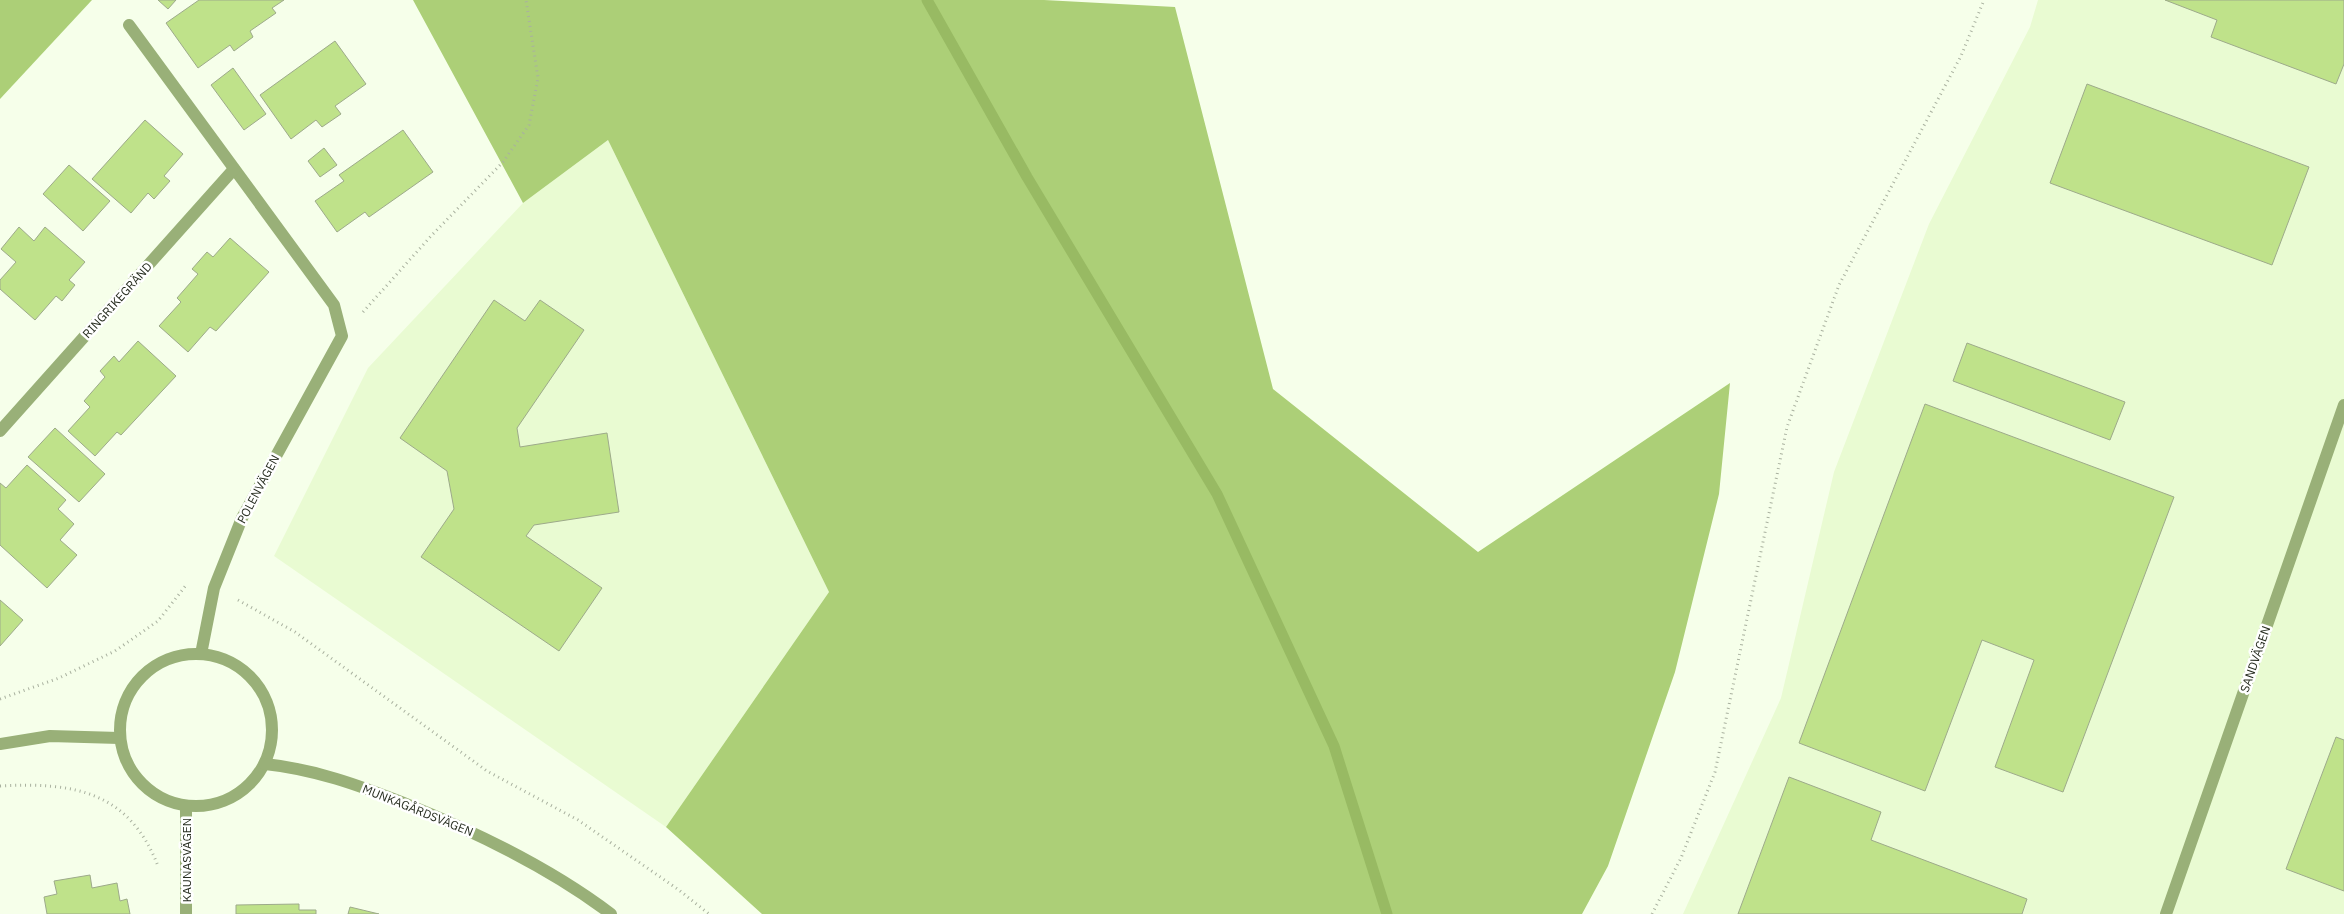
<svg xmlns="http://www.w3.org/2000/svg" width="2344" height="914" font-family="'IBM Plex Sans',sans-serif">
	<style>
		.built { fill: #e9fbd2 }
		.forest { fill: #accf77 }
		.lines { fill: none; stroke-linecap: round; stroke-linejoin: round }
		.stream { stroke: #98ba63; stroke-width: 11 }
		.building { fill: #bfe28a; stroke: #9daa8a }
		.path { stroke: #a9b19f; stroke-width: 3; stroke-dasharray: 1 4; stroke-linecap: butt }
		.minor { stroke: #99b078; stroke-width: 12 }
		.labels { text-anchor: middle; dominant-baseline: central; stroke-width: 5; stroke-linejoin: round; paint-order: stroke }
		.street-label { font-size: 12px; fill: #262c1f; stroke: #fff }
	</style>
	<rect width="100%" height="100%" fill="#f6ffea"/>
	<!-- built -->
	<g class="built">
		<path d="M2038 0H2344V914H1683L1781 698 1834 472 1929 224 2030 27Z"/>
		<path d="M608 140 829 592 666 827 274 556 368 368 523 203Z"/>
	</g>
	<!-- forest -->
	<g class="forest">
		<path d="M0 0H92L0 99Z"/>
		<path d="M413 0H1044L1175 7 1273 389 1478 552 1730 383 1719 494 1675 672 1608 866 1582 914H762L666 827 829 592 608 140 523 203Z"/>
	</g>
	<g class="lines">
		<!-- stream -->
		<path class="stream" d="M927 0 1027 177 1217 494 1334 746 1387 914"/>
	</g>
	<!-- building -->
	<g class="building">
		<path d="M158 0H176L168 9Z"/>
		<path d="M199 0H284L272 8 276 13 250 31 253 37 234 51 230 45 198 68 166 23Z"/>
		<path d="M2165 0H2344V64L2336 84 2211 37 2217 20Z"/>
		<path d="M335 41 366 84 335 106 341 114 322 127 316 120 291 139 260 95Z"/>
		<path d="M233 68 266 114 244 130 211 85Z"/>
		<path d="M2087 84 2309 167 2272 265 2050 183Z"/>
		<path d="M145 120 183 154 164 176 170 181 154 199 148 193 131 213 92 179Z"/>
		<path d="M403 130 433 172 369 217 365 212 337 232 315 201 344 181 339 175Z"/>
		<path d="M324 148 337 165 320 177 308 161Z"/>
		<path d="M69 165 110 201 83 231 43 194Z"/>
		<path d="M19 227 34 241 45 227 85 262 69 280 75 285 62 301 56 296 35 320 0 289V280L16 262 1 249Z"/>
		<path d="M230 238 269 272 216 331 210 327 188 352 159 326 181 302 177 298 198 274 192 269 207 252 213 257Z"/>
		<path d="M494 300 525 321 540 300 584 330 517 428 520 447 607 433 619 512 534 525 526 536 602 588 559 651 421 557 454 509 447 471 400 438Z"/>
		<path d="M138 341 176 376 121 435 117 432 95 456 68 431 90 407 84 401 105 377 100 371 114 356 119 362Z"/>
		<path d="M1967 343 2125 402 2110 440 1953 381Z"/>
		<path d="M1925 404 2174 497 2063 792 1995 767 2034 660 1982 640 1925 791 1799 743Z"/>
		<path d="M55 428 105 474 79 502 28 457Z"/>
		<path d="M27 465 66 500 58 509 74 524 60 540 77 555 47 588 0 545V483L6 488Z"/>
		<path d="M0 600 23 620 0 646Z"/>
		<path d="M2336 737 2344 740V891L2286 869Z"/>
		<path d="M1789 777 1881 812 1871 840 2027 899 2022 914H1738Z"/>
		<path d="M90 875 92 888 117 883 120 901 127 899 130 914H47L44 897 57 894 54 881Z"/>
		<path d="M299 904V910H316V914H236V905Z"/>
		<path d="M350 907 379 914H348Z"/>
	</g>
	<g class="lines">
		<!-- path -->
		<g class="path">
			<path d="M363 312 431 236 503 162 529 125 538 78 526 0"/>
			<path d="M238 600 295 632 487 771 578 820 679 890 709 914"/>
			<path d="M0 699 59 678 115 651 158 621 187 584"/>
			<path d="M0 786C73 782 129 791 158 866"/>
			<path d="M1652 914 1681 858 1715 772 1787 427 1839 285 1961 56 1984 0"/>
		</g>
		<!-- minor -->
		<g class="minor">
			<path d="M129 25 334 305 342 336 242 518 214 588 201 654"/>
			<path d="M0 431 234 169"/>
			<circle cx="196" cy="730" r="76"/>
			<path d="M0 744 50 736 119 738"/>
			<path d="M265 764C314 769 358 785 404 803 476 832 549 867 611 914"/>
			<path d="M186 914V807"/>
			<path d="M2166 914 2344 405"/>
		</g>
	</g>
	<g class="labels">
		<!-- street labels -->
		<g class="street-label">
			<text transform="translate(117 300) rotate(-48)">RINGRIKEGRÄND</text>
			<text transform="translate(258 489) rotate(-62)">POLENVÄGEN</text>
			<text transform="translate(2255 659) rotate(-71)">SANDVÄGEN</text>
			<text transform="translate(418 810) rotate(22)">MUNKAGÅRDSVÄGEN</text>
			<text transform="translate(186 860) rotate(-90)">KAUNASVÄGEN</text>
		</g>
	</g>
</svg>
